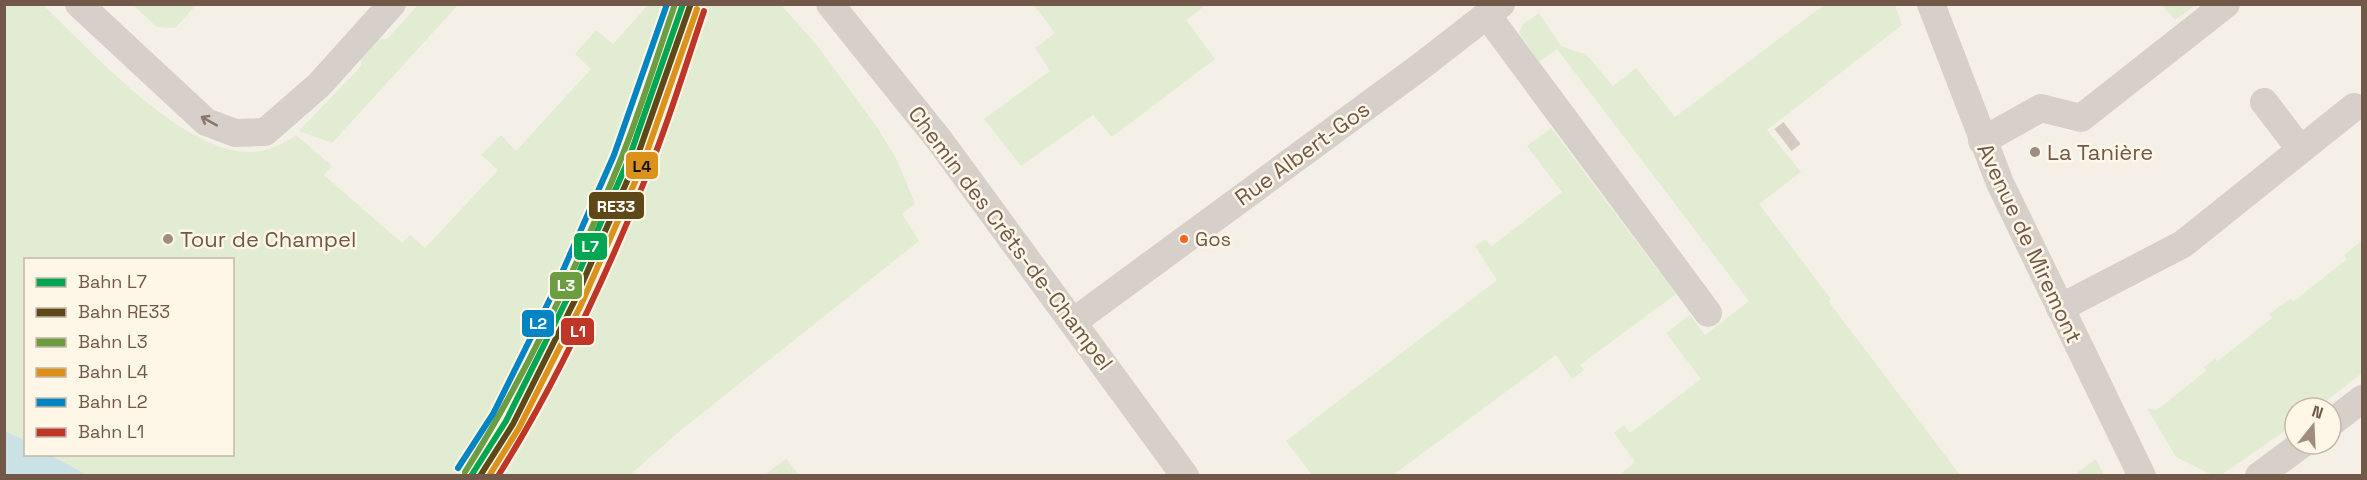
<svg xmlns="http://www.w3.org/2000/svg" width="2367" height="480" font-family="'Space Grotesk',sans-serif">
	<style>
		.green { fill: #e1ecd2 }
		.water { fill: #cae2e5 }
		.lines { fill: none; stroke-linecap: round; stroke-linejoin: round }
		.minor-tunnel { stroke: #d4cac0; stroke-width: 28; stroke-dasharray: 28 14; stroke-linecap: butt }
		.minor { stroke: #d7cfc9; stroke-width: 28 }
		.rail-1-casing { stroke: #fef6e7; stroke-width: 10 }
		.rail-2-casing { stroke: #fef6e7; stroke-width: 10 }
		.rail-3-casing { stroke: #fef6e7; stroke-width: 10 }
		.rail-4-casing { stroke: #fef6e7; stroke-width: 10 }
		.rail-5-casing { stroke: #fef6e7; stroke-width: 10 }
		.rail-6-casing { stroke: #fef6e7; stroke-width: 10 }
		.rail-1 { stroke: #00a651; stroke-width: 6 }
		.rail-2 { stroke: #5f4817; stroke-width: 6 }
		.rail-3 { stroke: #6c9d40; stroke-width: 6 }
		.rail-4 { stroke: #dc911b; stroke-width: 6 }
		.rail-5 { stroke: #0085c4; stroke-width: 6 }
		.rail-6 { stroke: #bf3527; stroke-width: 6 }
		.oneway { stroke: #8a7669 }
		.poi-dot { fill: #9f8d80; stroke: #fef6e7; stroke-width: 2 }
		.bus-dot { fill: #f26522; stroke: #fef6e7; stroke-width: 2 }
		.labels { text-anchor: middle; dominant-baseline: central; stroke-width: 5; stroke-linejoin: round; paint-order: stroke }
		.bus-label { font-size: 20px; fill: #715849; stroke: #fef6e7; text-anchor: start }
		.poi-label { font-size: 22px; fill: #715849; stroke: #fef6e7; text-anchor: start }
		.street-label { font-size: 22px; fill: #715849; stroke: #fef6e7 }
		.line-badge { stroke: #fef6e7; stroke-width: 2 }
		.badge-label { font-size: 16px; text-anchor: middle; font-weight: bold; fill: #fff }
		.pale-badge-label { font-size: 16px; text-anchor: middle; font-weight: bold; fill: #111 }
	</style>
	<rect width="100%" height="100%" fill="#f5f0e7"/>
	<!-- green -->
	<g class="green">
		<path d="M5 5H43C91 50 181 152 249 152 265 153 283 144 296 135L332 166 324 175 402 243 410 235 425 248 498 170 481 155 501 135 516 151 591 69 575 54 596 30 613 44 648 5H781L816 44 877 127 897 160 915 204 902 214 919 241 681 430 630 475 87 476 50 455 232 454V260H26L25 440 5 431Z"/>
		<path d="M133 5H196L175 28 157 27Z"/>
		<path d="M418 5H458L332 143 299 131 361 66 362 48 371 40 387 39Z"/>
		<path d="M1034 5H1206L1186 20 1215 59 1112 137 1093 115 1021 166 984 119 1050 71 1035 48 1055 33Z"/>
		<path d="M1824 5H1895L1902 25 1767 130 1801 172 1759 204 1831 299 1829 302 1960 475H1619L1635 462 1614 433 1624 425 1630 433 1701 379 1666 333 1690 315 1705 335 1749 301 1557 49 1539 62 1519 32 1523 24 1539 13 1561 46 1587 55 1613 86 1636 68 1675 117Z"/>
		<path d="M2162 5H2196L2175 20Z"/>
		<path d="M1551 128 1676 294 1580 365 1584 370 1572 379 1556 355 1393 475H1312L1286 441 1497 280 1475 246 1485 240 1492 246 1562 192 1527 146Z"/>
		<path d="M2362 240V373L2317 408H2295V424L2221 475H2212L2176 457 2147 408 2157 410 2206 371 2204 367 2215 359 2218 361 2272 318 2269 314 2290 299 2294 301 2347 259 2344 255Z"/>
		<path d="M786 459 799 475H764Z"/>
		<path d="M2096 459 2104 475H2074Z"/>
	</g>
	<!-- water -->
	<path class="water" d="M5 431 25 440 26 454 50 455 87 475H5Z"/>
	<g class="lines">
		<!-- minor-tunnel -->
		<path class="minor-tunnel" d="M1783 140 1792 133"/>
		<!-- minor -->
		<g class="minor">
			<path d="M79 4 206 122 235 133 265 132 319 85 392 4"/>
			<path d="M830 4 940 141 1185 476"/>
			<path d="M1931 4 2000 183 2142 476"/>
			<path d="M1487 15 1708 313"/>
			<path d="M2264 102 2300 149"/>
			<path d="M1982 141 2041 108 2081 118 2226 4"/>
			<path d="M2060 308 2183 244 2354 107"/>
			<path d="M1073 322 1420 67 1501 4"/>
			<path d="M2331 423 2362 399"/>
			<path d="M2259 476 2302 444"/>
		</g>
		<!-- rail-1 casing -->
		<g class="rail-1-casing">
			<path id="rail-1" d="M471 476 506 421 567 299 628 161 683 4"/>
		</g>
		<!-- rail-2 casing -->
		<g class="rail-2-casing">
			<path id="rail-2" d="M480 476 513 424 574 302 635 163 690 6"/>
		</g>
		<!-- rail-3 casing -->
		<g class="rail-3-casing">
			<path id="rail-3" d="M465 472C527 374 577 267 621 159 641 109 657 56 675 4"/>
		</g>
		<!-- rail-4 casing -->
		<g class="rail-4-casing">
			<path id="rail-4" d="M489 476 519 428 581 305 642 166 697 9"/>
		</g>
		<!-- rail-5 casing -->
		<g class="rail-5-casing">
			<path id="rail-5" d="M458 468 493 414 553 293 614 155 667 4"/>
		</g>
		<!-- rail-6 casing -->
		<g class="rail-6-casing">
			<path id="rail-6" d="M498 476C558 381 607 274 649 170 670 118 686 64 704 11"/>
		</g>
		<!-- rail-1 -->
		<use href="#rail-1" class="rail-1"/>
		<!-- rail-2 -->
		<use href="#rail-2" class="rail-2"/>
		<!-- rail-3 -->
		<use href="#rail-3" class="rail-3"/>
		<!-- rail-4 -->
		<use href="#rail-4" class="rail-4"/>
		<!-- rail-5 -->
		<use href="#rail-5" class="rail-5"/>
		<!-- rail-6 -->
		<use href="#rail-6" class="rail-6"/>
	</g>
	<!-- one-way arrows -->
	<defs><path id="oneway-shaft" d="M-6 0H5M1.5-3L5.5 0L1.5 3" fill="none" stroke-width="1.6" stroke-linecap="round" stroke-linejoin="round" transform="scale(1.5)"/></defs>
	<use class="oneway" href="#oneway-shaft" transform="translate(209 121) rotate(-151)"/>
	<!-- markers -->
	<g class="poi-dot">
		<circle cx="2035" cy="152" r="6"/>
		<circle cx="168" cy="239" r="6"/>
	</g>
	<circle class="bus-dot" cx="1184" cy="239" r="5"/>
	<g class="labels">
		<!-- bus labels -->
		<g class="bus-label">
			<text x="1195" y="239">Gos</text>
		</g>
		<!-- poi labels -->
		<g class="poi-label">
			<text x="2047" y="152">La Tanière</text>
			<text x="180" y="239">Tour de Champel</text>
		</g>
		<!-- street labels -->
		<g class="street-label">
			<text transform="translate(1302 153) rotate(-36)">Rue Albert-Gos</text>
			<text transform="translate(1011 238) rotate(53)">Chemin des Crêts-de-Champel</text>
			<text transform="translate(2030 243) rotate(65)">Avenue de Miremont</text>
		</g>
	</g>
	<g class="line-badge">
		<rect x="625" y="151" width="34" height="29" rx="6" fill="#dc911b"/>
		<rect x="588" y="191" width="57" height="29" rx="6" fill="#5f4817"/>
		<rect x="573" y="232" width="35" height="29" rx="6" fill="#00a651"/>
		<rect x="549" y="271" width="34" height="29" rx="6" fill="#6c9d40"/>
		<rect x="521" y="309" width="34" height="29" rx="6" fill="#0085c4"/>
		<rect x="560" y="317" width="35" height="29" rx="6" fill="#bf3527"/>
	</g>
	<g class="badge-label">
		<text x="616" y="212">RE33</text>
		<text x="590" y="252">L7</text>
		<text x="566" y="291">L3</text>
		<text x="538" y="329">L2</text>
		<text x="578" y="337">L1</text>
	</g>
	<g class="pale-badge-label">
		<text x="642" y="172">L4</text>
	</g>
	<!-- border -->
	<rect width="2367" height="480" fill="none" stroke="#715849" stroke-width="12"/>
	<!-- legend -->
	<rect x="24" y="258" width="210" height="198" fill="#fef6e7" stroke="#c6b7a8" stroke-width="1.5"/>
	<rect x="36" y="278" width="30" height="9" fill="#00a651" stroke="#c6b7a8" stroke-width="1.5"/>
	<text x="78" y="288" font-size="18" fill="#715849">Bahn L7</text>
	<rect x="36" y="308" width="30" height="9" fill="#5f4817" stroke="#c6b7a8" stroke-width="1.5"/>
	<text x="78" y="318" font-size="18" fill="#715849">Bahn RE33</text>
	<rect x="36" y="338" width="30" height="9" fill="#6c9d40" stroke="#c6b7a8" stroke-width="1.5"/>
	<text x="78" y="348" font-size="18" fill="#715849">Bahn L3</text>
	<rect x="36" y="368" width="30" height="9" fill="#dc911b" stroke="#c6b7a8" stroke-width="1.5"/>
	<text x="78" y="378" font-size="18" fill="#715849">Bahn L4</text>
	<rect x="36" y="398" width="30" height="9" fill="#0085c4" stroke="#c6b7a8" stroke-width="1.5"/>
	<text x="78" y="408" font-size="18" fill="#715849">Bahn L2</text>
	<rect x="36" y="428" width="30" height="9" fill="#bf3527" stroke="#c6b7a8" stroke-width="1.5"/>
	<text x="78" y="438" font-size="18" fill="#715849">Bahn L1</text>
	<!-- north arrow -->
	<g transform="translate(2313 426) rotate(18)"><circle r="28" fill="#fef6e7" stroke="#c6b7a8" stroke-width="1.5"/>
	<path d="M0-4.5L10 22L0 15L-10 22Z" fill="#9f8d80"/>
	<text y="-9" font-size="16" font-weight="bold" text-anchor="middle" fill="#715849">N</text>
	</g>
</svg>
